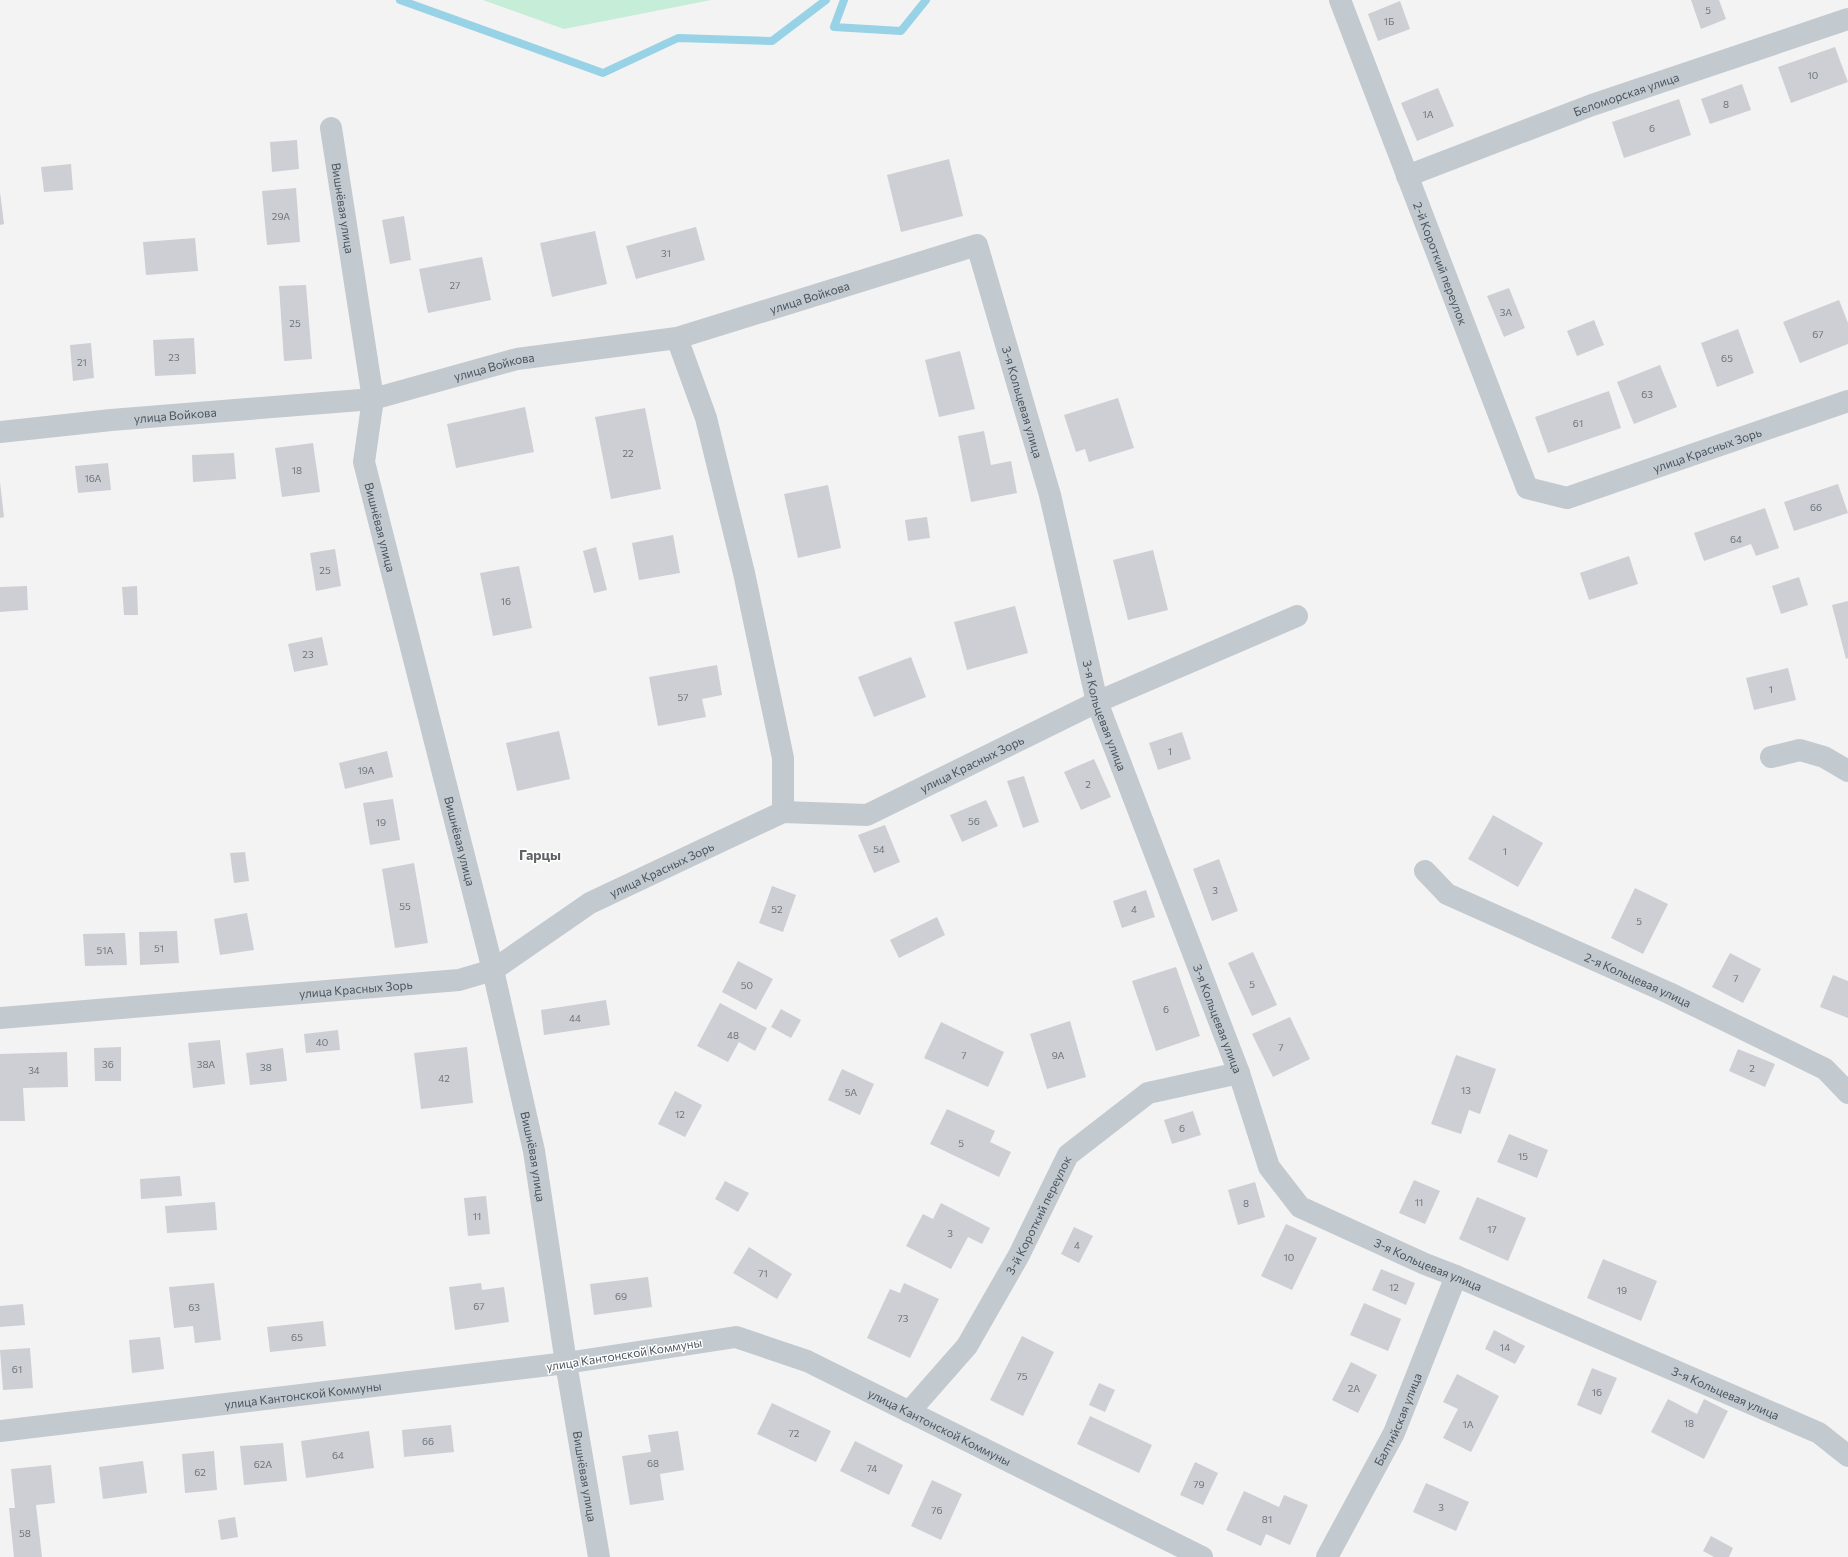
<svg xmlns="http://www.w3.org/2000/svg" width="1848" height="1557" font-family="Commissioner,sans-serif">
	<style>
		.green { fill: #c6edd7 }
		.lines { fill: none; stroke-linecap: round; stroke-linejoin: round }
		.stream { stroke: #97d2e6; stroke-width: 8 }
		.building { fill: #cdcfd4 }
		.minor { stroke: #c2c9cf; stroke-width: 22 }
		.tertiary { stroke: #c2c9cf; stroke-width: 22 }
		.labels { text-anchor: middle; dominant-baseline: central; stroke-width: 3; stroke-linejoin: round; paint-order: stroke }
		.number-label { font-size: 10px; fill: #6c747c }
		.street-label { font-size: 12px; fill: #4b555e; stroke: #fff }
		.quarter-label { font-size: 14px; font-weight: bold; fill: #5f6267; stroke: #fff }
	</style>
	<rect width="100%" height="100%" fill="#f4f3f3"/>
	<!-- green -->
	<path class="green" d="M483 0H711L564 29Z"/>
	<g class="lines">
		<!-- stream -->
		<g class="stream">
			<path d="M400 0 603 73 678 38 772 41 826 0"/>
			<path d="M844 0 834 27 901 31 926 0"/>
		</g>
	</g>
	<!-- building -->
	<g class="building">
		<path d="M1691 0H1719L1726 19 1701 29Z"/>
		<path d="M1400 1 1410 29 1378 41 1368 14Z"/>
		<path d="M1835 47 1848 82 1791 103 1778 67Z"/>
		<path d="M1742 84 1751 110 1710 124 1701 99Z"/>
		<path d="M1438 88 1454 126 1417 141 1401 103Z"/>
		<path d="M1679 99 1691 135 1624 158 1612 122Z"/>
		<path d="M297 140 299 169 272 172 270 142Z"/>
		<path d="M949 159 963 216 901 232 887 175Z"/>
		<path d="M71 164 73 190 44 192 41 167Z"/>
		<path d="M296 188 300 242 267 245 262 191Z"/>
		<path d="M0 192 4 224 0 225Z"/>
		<path d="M404 216 411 260 390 264 382 220Z"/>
		<path d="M696 227 705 260 636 279 626 246Z"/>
		<path d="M595 231 607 284 552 297 540 243Z"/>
		<path d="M195 238 198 271 146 275 143 242Z"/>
		<path d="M482 257 491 300 428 313 419 269Z"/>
		<path d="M306 285 312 359 284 361 279 286Z"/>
		<path d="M1509 288 1525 328 1504 337 1487 296Z"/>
		<path d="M1839 300 1848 323V344L1800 363 1783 322Z"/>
		<path d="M1594 320 1604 345 1577 356 1567 331Z"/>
		<path d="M1738 329 1754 373 1717 387 1701 343Z"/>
		<path d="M194 338 196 374 155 376 153 340Z"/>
		<path d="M91 343 94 378 73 381 70 345Z"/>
		<path d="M960 351 975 409 939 417 925 360Z"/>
		<path d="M1660 365 1677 407 1634 424 1617 382Z"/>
		<path d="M1609 391 1621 428 1548 453 1535 417Z"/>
		<path d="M1118 398 1134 448 1089 462 1085 449 1076 452 1064 415Z"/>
		<path d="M525 407 534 452 456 468 447 424Z"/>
		<path d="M645 408 661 489 611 499 595 417Z"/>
		<path d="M984 431 991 465 1011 461 1017 493 971 502 958 436Z"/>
		<path d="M313 443 320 492 282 497 275 448Z"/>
		<path d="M234 453 236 479 193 482 192 455Z"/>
		<path d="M108 463 111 490 78 493 75 466Z"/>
		<path d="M0 482 4 517 0 518Z"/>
		<path d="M1838 484 1848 513 1794 531 1784 502Z"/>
		<path d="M828 485 841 548 798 558 784 494Z"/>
		<path d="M1765 508 1779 548 1756 556 1751 544 1704 561 1694 533Z"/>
		<path d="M927 517 930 538 908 541 905 520Z"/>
		<path d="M673 535 680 573 639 580 632 543Z"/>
		<path d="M596 547 607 590 594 593 583 551Z"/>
		<path d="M335 549 341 586 316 591 310 553Z"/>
		<path d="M1153 550 1168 610 1128 620 1113 560Z"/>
		<path d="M1629 556 1638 584 1589 600 1580 573Z"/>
		<path d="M519 566 532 628 493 636 480 573Z"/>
		<path d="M1799 577 1808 605 1781 614 1772 586Z"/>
		<path d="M27 586 28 610 0 612V587Z"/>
		<path d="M137 586 138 615H124L122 587Z"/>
		<path d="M1848 601V658L1846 659 1832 605Z"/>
		<path d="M1015 606 1028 653 967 670 954 622Z"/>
		<path d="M322 637 328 665 294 672 288 644Z"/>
		<path d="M911 657 926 697 874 717 858 677Z"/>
		<path d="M717 665 722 695 702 699 706 717 658 726 649 677Z"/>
		<path d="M1788 668 1796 700 1754 710 1746 678Z"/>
		<path d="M559 731 570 779 517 791 506 743Z"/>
		<path d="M1182 732 1191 759 1158 770 1149 743Z"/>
		<path d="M387 751 393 777 345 789 339 763Z"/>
		<path d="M1094 759 1111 797 1081 810 1064 772Z"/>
		<path d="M1024 776 1039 822 1023 828 1007 781Z"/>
		<path d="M393 799 400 840 370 845 363 803Z"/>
		<path d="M986 800 998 826 962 842 950 815Z"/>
		<path d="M1493 815 1543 843 1518 887 1468 859Z"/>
		<path d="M885 825 900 862 874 873 858 835Z"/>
		<path d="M245 852 249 881 234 883 230 853Z"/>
		<path d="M1219 859 1238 911 1212 921 1193 869Z"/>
		<path d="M414 863 428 943 395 948 382 869Z"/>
		<path d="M772 886 796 895 783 932 759 923Z"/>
		<path d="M1635 888 1668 904 1643 954 1611 938Z"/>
		<path d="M1146 890 1155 917 1122 928 1113 901Z"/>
		<path d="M247 913 254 950 220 955 214 919Z"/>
		<path d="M937 917 945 935 899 958 890 940Z"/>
		<path d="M177 931 179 963 140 965 139 932Z"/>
		<path d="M125 933 127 965 85 966 83 934Z"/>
		<path d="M1253 952 1277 1005 1252 1016 1228 963Z"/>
		<path d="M1730 953 1761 969 1743 1003 1712 987Z"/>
		<path d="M738 961 773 979 756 1010 722 992Z"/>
		<path d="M1176 967 1200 1036 1156 1051 1132 981Z"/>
		<path d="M1833 975 1848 981V1018L1820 1007Z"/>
		<path d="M606 1000 610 1025 544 1035 541 1010Z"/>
		<path d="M720 1003 767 1028 755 1051 739 1042 728 1062 697 1046Z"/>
		<path d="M781 1009 801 1020 791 1038 771 1027Z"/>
		<path d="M1290 1017 1310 1059 1273 1077 1252 1034Z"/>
		<path d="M1070 1021 1086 1077 1047 1089 1030 1034Z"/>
		<path d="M941 1022 1004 1052 988 1087 924 1058Z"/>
		<path d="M338 1030 340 1050 306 1053 304 1034Z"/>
		<path d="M220 1040 225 1084 193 1088 188 1043Z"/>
		<path d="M121 1047V1081H95L94 1048Z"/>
		<path d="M467 1047 473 1103 421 1109 414 1053Z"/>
		<path d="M283 1048 287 1081 250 1085 246 1053Z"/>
		<path d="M1738 1049 1775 1064 1765 1087 1729 1071Z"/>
		<path d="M67 1052 68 1087 23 1088 25 1121H0V1054Z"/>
		<path d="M1456 1055 1496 1069 1480 1114 1469 1110 1461 1134 1431 1124Z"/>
		<path d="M842 1069 874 1084 860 1115 828 1100Z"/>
		<path d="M675 1091 702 1105 685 1137 658 1124Z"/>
		<path d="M947 1109 995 1131 990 1142 1011 1152 999 1177 930 1144Z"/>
		<path d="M1193 1111 1201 1135 1172 1144 1164 1120Z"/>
		<path d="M1509 1134 1548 1150 1537 1178 1497 1162Z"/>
		<path d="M180 1176 182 1196 141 1199 140 1179Z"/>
		<path d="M1414 1180 1440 1191 1425 1224 1399 1213Z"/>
		<path d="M725 1181 749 1193 738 1212 715 1199Z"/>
		<path d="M1255 1182 1265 1217 1238 1225 1228 1190Z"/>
		<path d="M486 1196 490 1234 468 1236 464 1198Z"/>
		<path d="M1477 1197 1526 1218 1508 1261 1459 1239Z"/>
		<path d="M215 1202 217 1230 167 1233 165 1206Z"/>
		<path d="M941 1203 990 1228 982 1244 968 1237 951 1269 906 1246 923 1214 933 1219Z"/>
		<path d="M1286 1224 1317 1238 1292 1290 1261 1276Z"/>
		<path d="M1074 1227 1093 1236 1079 1263 1061 1254Z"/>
		<path d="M749 1247 792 1274 777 1299 733 1273Z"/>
		<path d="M1603 1259 1657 1281 1641 1321 1587 1298Z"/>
		<path d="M1381 1269 1415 1283 1406 1305 1372 1290Z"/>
		<path d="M648 1277 652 1307 594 1315 590 1284Z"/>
		<path d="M214 1283 221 1340 195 1343 193 1326 174 1328 169 1287Z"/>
		<path d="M481 1283 482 1290 504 1287 509 1322 455 1330 449 1287Z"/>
		<path d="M904 1283 939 1299 910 1358 867 1338 890 1289 900 1293Z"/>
		<path d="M1364 1303 1401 1319 1388 1351 1350 1335Z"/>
		<path d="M23 1304 25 1325 0 1327V1306Z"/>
		<path d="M323 1321 326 1346 270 1352 267 1327Z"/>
		<path d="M1494 1330 1525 1346 1515 1364 1485 1349Z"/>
		<path d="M1022 1336 1054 1352 1023 1416 990 1400Z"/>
		<path d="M160 1337 164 1369 132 1373 129 1340Z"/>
		<path d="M30 1348 33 1388 3 1390 0 1350Z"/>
		<path d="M1351 1362 1377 1375 1358 1413 1332 1400Z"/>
		<path d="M1592 1368 1617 1378 1601 1415 1577 1405Z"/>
		<path d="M1457 1374 1499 1396 1471 1452 1443 1438 1458 1409 1443 1402Z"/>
		<path d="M1099 1383 1115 1390 1105 1412 1089 1405Z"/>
		<path d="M1668 1399 1697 1414 1704 1399 1728 1411 1704 1459 1651 1432Z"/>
		<path d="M772 1403 831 1431 816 1462 757 1434Z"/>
		<path d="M1090 1416 1152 1445 1139 1473 1077 1444Z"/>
		<path d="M451 1425 454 1452 404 1457 402 1430Z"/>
		<path d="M369 1431 374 1468 306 1478 301 1441Z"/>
		<path d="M678 1431 684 1470 660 1474 664 1500 630 1505 622 1456 651 1452 648 1435Z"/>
		<path d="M855 1441 903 1465 889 1495 840 1471Z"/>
		<path d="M283 1443 287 1481 244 1485 240 1446Z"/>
		<path d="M214 1451 217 1490 185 1493 182 1454Z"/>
		<path d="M143 1461 147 1493 103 1499 99 1467Z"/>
		<path d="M1195 1462 1218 1473 1203 1505 1180 1495Z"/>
		<path d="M51 1465 55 1503 36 1505 42 1557H14L9 1508H15L11 1469Z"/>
		<path d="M932 1480 962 1494 941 1540 911 1526Z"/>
		<path d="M1426 1483 1469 1502 1456 1531 1413 1512Z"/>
		<path d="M1244 1491 1279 1507 1284 1495 1308 1505 1290 1545 1266 1534 1261 1546 1226 1530Z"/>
		<path d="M235 1517 238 1537 221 1540 218 1520Z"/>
		<path d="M1711 1536 1733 1548 1729 1557H1714L1703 1551Z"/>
	</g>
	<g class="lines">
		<!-- minor -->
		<g class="minor">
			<path id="s1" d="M1340 0 1527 488 1567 498 1848 401"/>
			<path id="s2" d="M331 128 373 399 364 462 493 970 534 1151 566 1363 736 1337 807 1361 1202 1557"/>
			<path id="s3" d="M1407 176 1592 105 1848 19"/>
			<path d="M677 338 706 418 744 573 783 758V812"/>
			<path id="s4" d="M0 432 111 420 373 399 517 359 677 338 977 245 1050 495 1097 702 1239 1073 1269 1167 1300 1207 1425 1264 1456 1276 1819 1433 1848 1456"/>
			<path d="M1771 757 1800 750 1824 757 1848 771"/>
			<path id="s5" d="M1425 871 1447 894 1669 993 1825 1069 1848 1093"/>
			<path id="s6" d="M0 1018 459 980 493 970 590 903 783 812 867 815 1097 702 1297 616"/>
			<path id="s7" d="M909 1412 967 1346 1019 1255 1068 1155 1148 1093 1239 1073"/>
			<path id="s8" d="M1327 1557 1394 1433 1456 1276"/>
		</g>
		<!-- tertiary -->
		<path class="tertiary" id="s9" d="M0 1431 566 1363 599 1557"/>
	</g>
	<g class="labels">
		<!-- number labels -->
		<g class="number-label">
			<text x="1708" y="10">5</text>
			<text x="1389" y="21">1Б</text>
			<text x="1813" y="75">10</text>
			<text x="1726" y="104">8</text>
			<text x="1428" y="114">1А</text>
			<text x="1652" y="128">6</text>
			<text x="281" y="216">29А</text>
			<text x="666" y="253">31</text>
			<text x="455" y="285">27</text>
			<text x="1506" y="312">3А</text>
			<text x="295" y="323">25</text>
			<text x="1818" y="334">67</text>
			<text x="174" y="357">23</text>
			<text x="1727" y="358">65</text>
			<text x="82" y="362">21</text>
			<text x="1647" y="394">63</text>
			<text x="1578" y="423">61</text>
			<text x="628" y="453">22</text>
			<text x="297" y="470">18</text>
			<text x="93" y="478">16А</text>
			<text x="1816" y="507">66</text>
			<text x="1736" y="539">64</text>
			<text x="325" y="570">25</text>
			<text x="506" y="601">16</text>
			<text x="308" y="654">23</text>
			<text x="1771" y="689">1</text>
			<text x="683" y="697">57</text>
			<text x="1170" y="751">1</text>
			<text x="366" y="770">19А</text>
			<text x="1088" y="784">2</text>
			<text x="974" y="821">56</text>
			<text x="381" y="822">19</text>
			<text x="879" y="849">54</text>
			<text x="1505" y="851">1</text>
			<text x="1215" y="890">3</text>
			<text x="405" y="906">55</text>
			<text x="777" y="909">52</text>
			<text x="1134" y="909">4</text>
			<text x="1639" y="921">5</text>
			<text x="159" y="948">51</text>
			<text x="105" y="950">51А</text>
			<text x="1736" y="978">7</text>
			<text x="1252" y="984">5</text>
			<text x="747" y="985">50</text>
			<text x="1166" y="1009">6</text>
			<text x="575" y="1018">44</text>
			<text x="733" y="1035">48</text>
			<text x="322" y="1042">40</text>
			<text x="1281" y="1047">7</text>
			<text x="964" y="1055">7</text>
			<text x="1058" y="1055">9А</text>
			<text x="108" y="1064">36</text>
			<text x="206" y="1064">38А</text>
			<text x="266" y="1067">38</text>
			<text x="1752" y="1068">2</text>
			<text x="34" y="1070">34</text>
			<text x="444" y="1078">42</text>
			<text x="1466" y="1090">13</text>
			<text x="851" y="1092">5А</text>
			<text x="680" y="1114">12</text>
			<text x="1182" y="1128">6</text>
			<text x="961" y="1143">5</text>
			<text x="1523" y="1156">15</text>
			<text x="1419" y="1202">11</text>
			<text x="1246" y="1203">8</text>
			<text x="477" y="1216">11</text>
			<text x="1492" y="1229">17</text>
			<text x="950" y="1233">3</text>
			<text x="1077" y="1245">4</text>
			<text x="1289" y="1257">10</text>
			<text x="763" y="1273">71</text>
			<text x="1394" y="1287">12</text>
			<text x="1622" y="1290">19</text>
			<text x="621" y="1296">69</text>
			<text x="479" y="1306">67</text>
			<text x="194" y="1307">63</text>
			<text x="903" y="1318">73</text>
			<text x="297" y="1337">65</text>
			<text x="1505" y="1347">14</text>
			<text x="17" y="1369">61</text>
			<text x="1022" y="1376">75</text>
			<text x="1354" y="1388">2А</text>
			<text x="1597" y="1392">16</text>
			<text x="1689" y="1423">18</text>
			<text x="1468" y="1424">1А</text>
			<text x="794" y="1433">72</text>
			<text x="428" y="1441">66</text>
			<text x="338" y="1455">64</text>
			<text x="653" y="1463">68</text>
			<text x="263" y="1464">62А</text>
			<text x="872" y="1468">74</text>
			<text x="200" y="1472">62</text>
			<text x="1199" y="1484">79</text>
			<text x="1441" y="1507">3</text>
			<text x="937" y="1510">76</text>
			<text x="1267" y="1519">81</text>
			<text x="25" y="1533">58</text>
		</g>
		<!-- street labels -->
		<g class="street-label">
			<text stroke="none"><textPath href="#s3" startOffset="234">Беломорская улица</textPath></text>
			<text stroke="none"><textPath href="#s2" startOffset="81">Вишнёвая улица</textPath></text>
			<text stroke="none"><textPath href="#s1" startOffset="282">2-й Короткий переулок</textPath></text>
			<text stroke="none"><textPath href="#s4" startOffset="824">улица Войкова</textPath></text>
			<text stroke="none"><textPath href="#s4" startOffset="500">улица Войкова</textPath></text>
			<text stroke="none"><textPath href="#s4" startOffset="1163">3-я Кольцевая улица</textPath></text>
			<text stroke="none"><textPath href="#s4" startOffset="176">улица Войкова</textPath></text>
			<text stroke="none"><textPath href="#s1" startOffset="712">улица Красных Зорь</textPath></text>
			<text stroke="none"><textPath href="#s2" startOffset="405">Вишнёвая улица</textPath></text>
			<text stroke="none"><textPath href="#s4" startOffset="1487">3-я Кольцевая улица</textPath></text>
			<text stroke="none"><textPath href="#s6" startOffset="1028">улица Красных Зорь</textPath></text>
			<text stroke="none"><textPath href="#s2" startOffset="729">Вишнёвая улица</textPath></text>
			<text stroke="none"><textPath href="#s6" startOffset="693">улица Красных Зорь</textPath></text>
			<text stroke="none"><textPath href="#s5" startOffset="241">2-я Кольцевая улица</textPath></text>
			<text stroke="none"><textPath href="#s6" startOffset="357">улица Красных Зорь</textPath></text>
			<text stroke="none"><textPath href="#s4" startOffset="1811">3-я Кольцевая улица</textPath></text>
			<text stroke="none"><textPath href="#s2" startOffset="1053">Вишнёвая улица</textPath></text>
			<text stroke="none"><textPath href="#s7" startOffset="237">3-й Короткий переулок</textPath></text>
			<text stroke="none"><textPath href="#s4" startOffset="2159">3-я Кольцевая улица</textPath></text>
			<text transform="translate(624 1354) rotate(-9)">улица Кантонской Коммуны</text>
			<text stroke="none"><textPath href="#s4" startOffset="2483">3-я Кольцевая улица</textPath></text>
			<text stroke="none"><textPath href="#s9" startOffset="305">улица Кантонской Коммуны</textPath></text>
			<text stroke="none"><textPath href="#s8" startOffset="155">Балтийская улица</textPath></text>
			<text stroke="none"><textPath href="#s2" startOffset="1657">улица Кантонской Коммуны</textPath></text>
			<text stroke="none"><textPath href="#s9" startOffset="685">Вишнёвая улица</textPath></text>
		</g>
		<!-- quarter labels -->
		<g class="quarter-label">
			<text x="540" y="854">Гарцы</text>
		</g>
	</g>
</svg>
